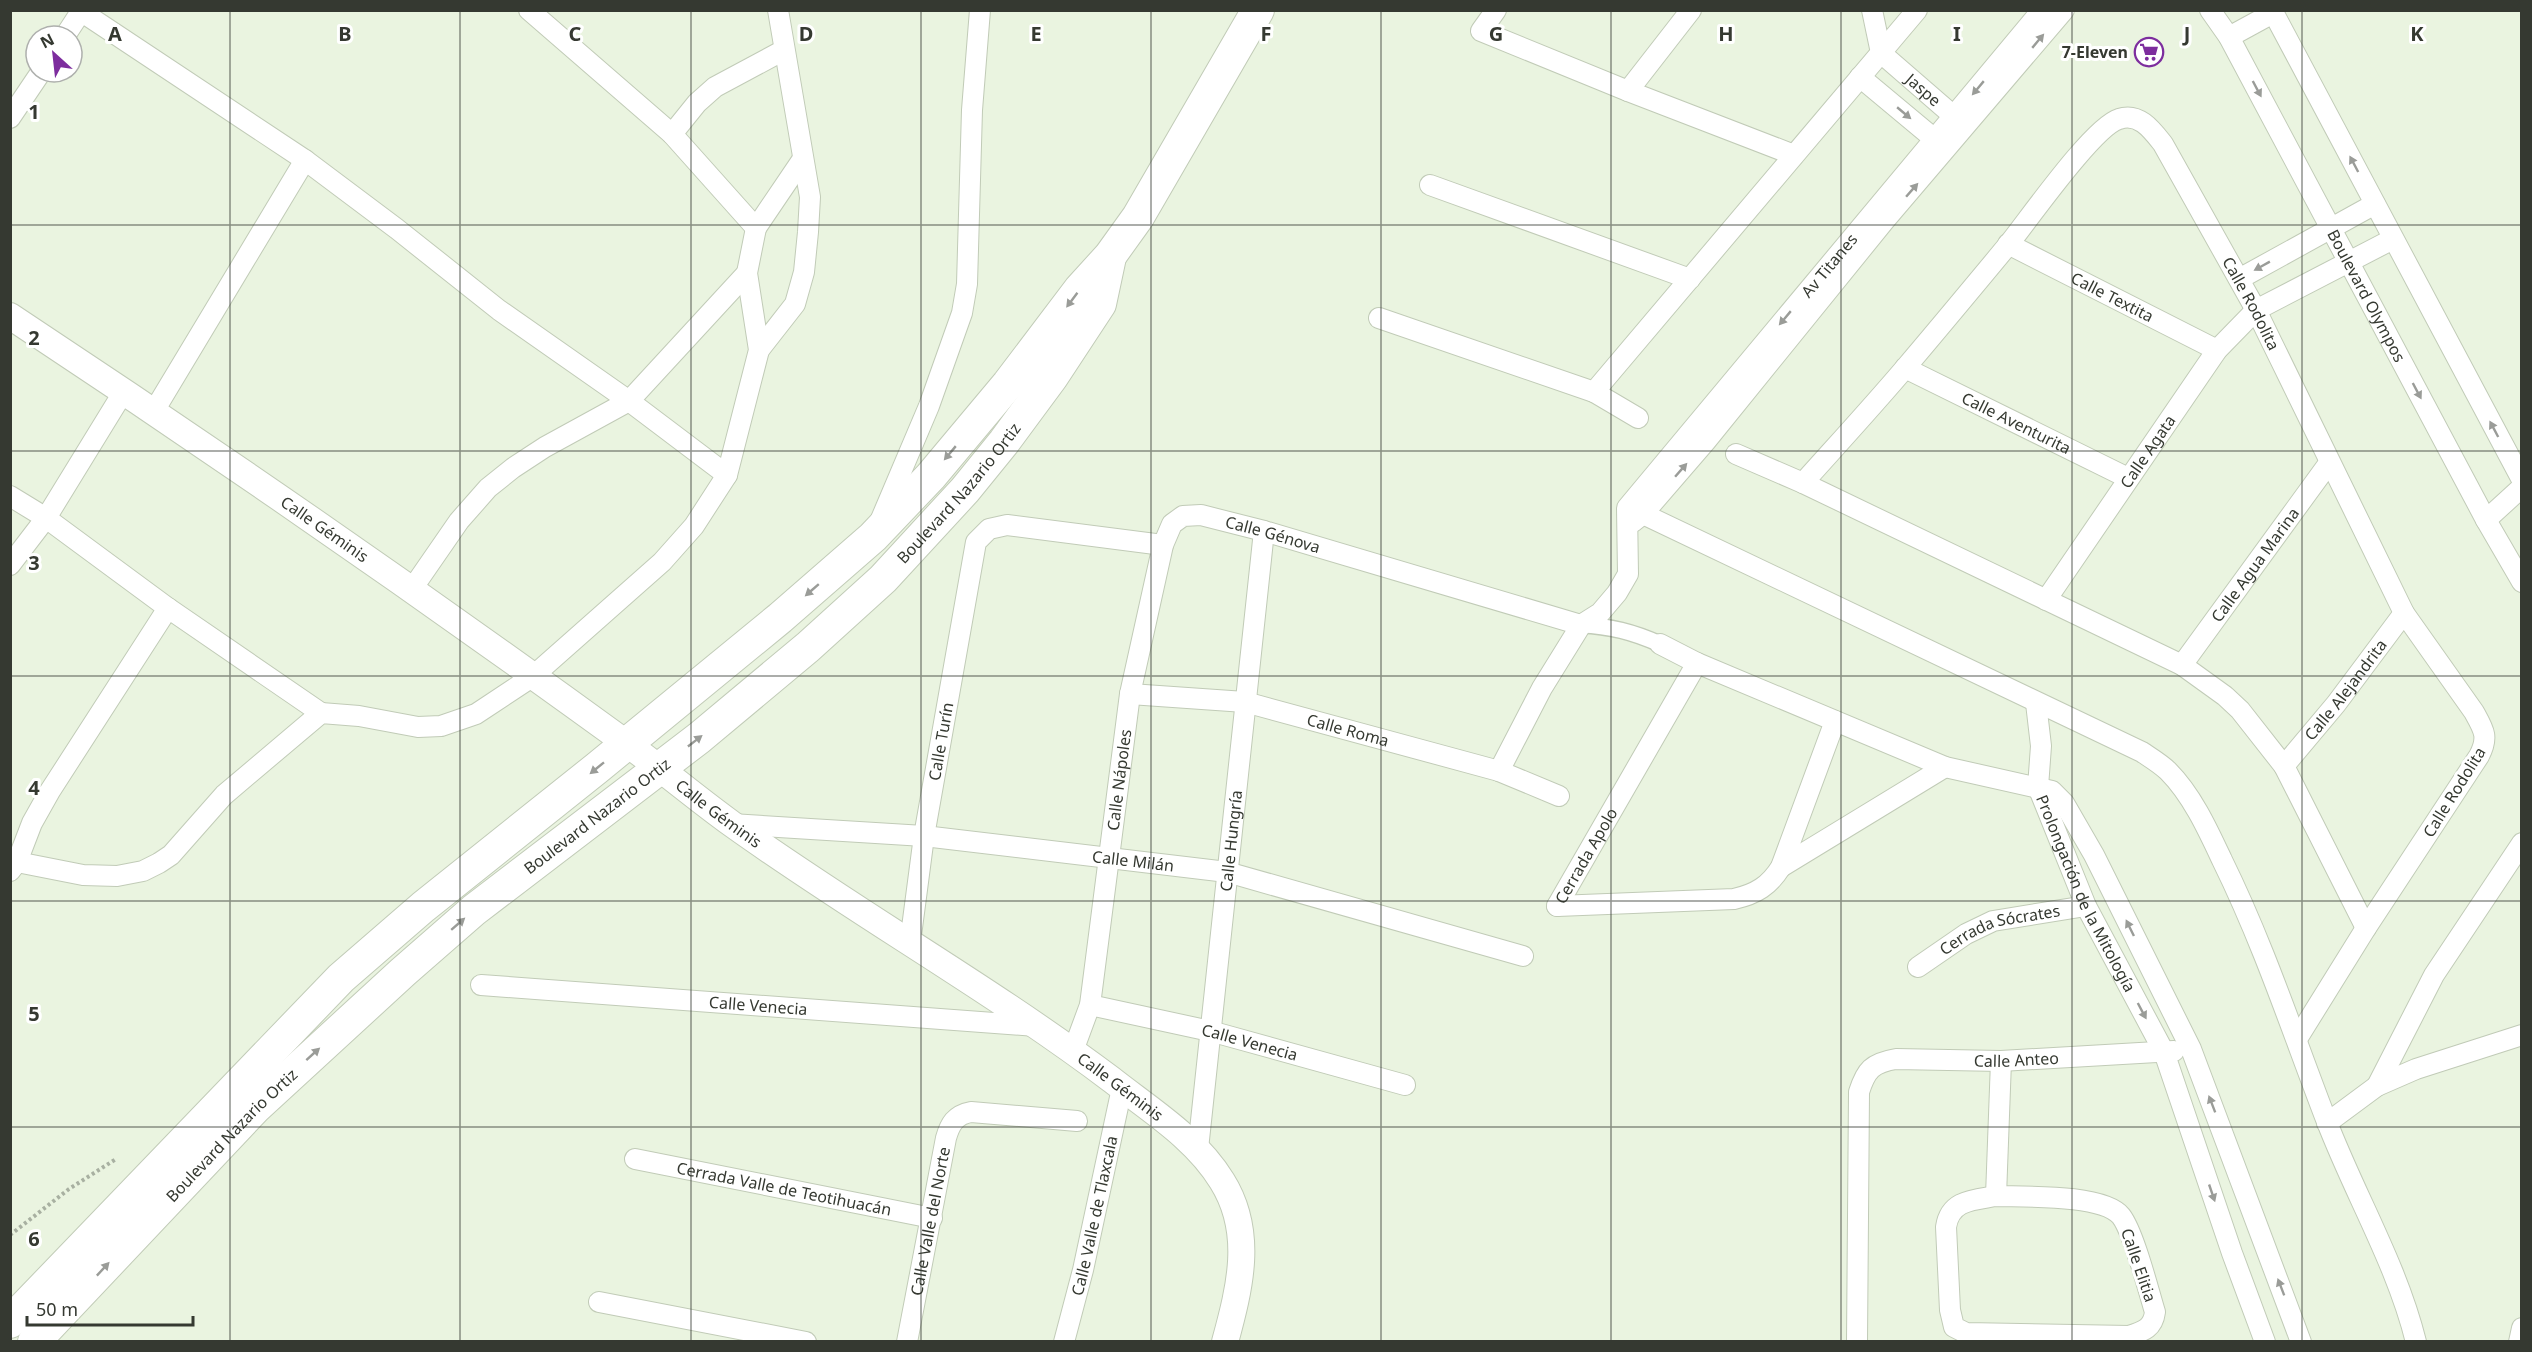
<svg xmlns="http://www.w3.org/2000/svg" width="2532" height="1352" font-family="'Noto Sans',sans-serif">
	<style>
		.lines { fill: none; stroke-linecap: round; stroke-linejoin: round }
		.pedestrian-casing { stroke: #c1cbb7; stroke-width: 18 }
		.minor-casing { stroke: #c1cbb7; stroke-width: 22 }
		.tertiary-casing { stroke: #c1cbb7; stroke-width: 28 }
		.primary-casing { stroke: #c1cbb7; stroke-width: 34 }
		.path { stroke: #a8b0a1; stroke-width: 4; stroke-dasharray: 3 3; stroke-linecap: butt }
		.pedestrian { stroke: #fff; stroke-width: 15 }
		.minor { stroke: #fff; stroke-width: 20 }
		.tertiary { stroke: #fff; stroke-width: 26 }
		.primary { stroke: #fff; stroke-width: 32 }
		.oneway { fill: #9a9c98 }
		.grid { fill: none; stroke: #353931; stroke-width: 1.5; stroke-opacity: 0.55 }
		.labels { text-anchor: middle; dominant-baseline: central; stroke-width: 6; stroke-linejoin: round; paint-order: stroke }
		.poi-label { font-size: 16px; font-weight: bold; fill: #353931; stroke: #fff; text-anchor: end }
		.street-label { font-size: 16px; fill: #353931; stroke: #fff }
		.grid-label { font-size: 20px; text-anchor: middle; font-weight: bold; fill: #353931; stroke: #fff; stroke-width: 6; stroke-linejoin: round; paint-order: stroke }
	</style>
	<rect width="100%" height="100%" fill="#eaf4e0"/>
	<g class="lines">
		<!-- pedestrian casing -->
		<g class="pedestrian-casing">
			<path id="pedestrian" d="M1581 625C1610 626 1633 632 1660 644"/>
		</g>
		<!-- minor casing -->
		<g class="minor-casing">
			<g id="minor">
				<path d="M79 10 305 160 397 229 499 310 629 401 727 475"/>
				<path d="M529 10 672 134 756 228 802 160"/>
				<path d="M1496 10 1481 31 1628 91 1794 155"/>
				<path id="s1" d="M1872 10 1881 53 1964 125"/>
				<path id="s2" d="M2210 10 2229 37 2486 520 2522 582"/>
				<path d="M2272 10 2522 480"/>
				<path d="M65 36 82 10"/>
				<path d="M2229 37 2273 13"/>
				<path d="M1860 77 1944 147"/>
				<path d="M1628 91 1691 10"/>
				<path d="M10 118 41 72"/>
				<path d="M672 134 697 103 715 87 784 50"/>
				<path d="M1430 185 1690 279"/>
				<path id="s3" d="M2008 244 2217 350"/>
				<path d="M2239 279 2375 204"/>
				<path d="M1379 318 1594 392 1638 418"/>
				<path d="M759 350 795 304 804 272 808 232 810 197 778 10"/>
				<path id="s4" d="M1905 368 2128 478"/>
				<path d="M1594 392 1917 10"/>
				<path d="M154 411 305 160"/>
				<path d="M1736 454 1803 483 2182 665 2225 696 2240 710 2284 766 2366 928"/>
				<path id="s5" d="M1803 483C1837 445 1872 407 1906 367 1940 327 1974 286 2008 245 2029 219 2093 127 2119 119 2139 112 2152 130 2163 144L2256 310 2404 613 2474 712C2484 730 2489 737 2479 756L2366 928 2297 1039"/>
				<path d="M10 496 46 518 168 608 321 713"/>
				<path d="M1643 514 2142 752C2151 758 2161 764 2168 771 2192 795 2208 830 2222 860 2264 945 2293 1034 2327 1122 2355 1195 2397 1265 2416 1342"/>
				<path d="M881 519 929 406 962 313 967 284 972 110 980 10"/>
				<path d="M2486 520 2522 487"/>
				<path d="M1633 522 1643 514 1706 441 1885 220 2064 10"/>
				<path d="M10 565 46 518 124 391"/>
				<path d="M412 589 459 521 488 488 513 468 545 447 629 401 747 273"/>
				<path id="s6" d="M2046 600 2217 350 2256 310 2393 239"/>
				<path d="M1660 644 1697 663 1945 767 2052 791 2064 803 2094 855 2191 1049 2301 1342"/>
				<path id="s7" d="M2182 665 2329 463"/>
				<path id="s8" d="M1130 694 1245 702 1499 771 1559 796"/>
				<path id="s9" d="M2036 703 2041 746 2038 787 2086 906 2164 1052 2232 1253 2265 1342"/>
				<path id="s10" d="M2284 766 2336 704 2404 613"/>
				<path id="s11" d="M1499 771 1542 688 1581 625 1600 613 1617 593 1628 574 1627 508 2042 10"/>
				<path id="s12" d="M731 824 924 836 1227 872 1523 956"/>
				<path d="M17 862 83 875 117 876 143 871 159 863 171 855 224 795 321 713 359 716 418 727 441 726 476 714 532 677 662 562 694 526 727 475 759 350 747 273 756 228"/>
				<path d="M1781 867 1945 767"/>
				<path d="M10 871 17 862 32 823 50 791 168 608"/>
				<path d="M1557 906 1734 899C1756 894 1769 886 1781 867L1835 721"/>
				<path id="s13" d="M1557 906 1697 663"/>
				<path id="s14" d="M910 943 924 836 976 542 989 529 1007 525 1163 545"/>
				<path id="s15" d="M1918 967 1966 934 1993 921 2086 906"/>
				<path id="s16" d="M481 985 1036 1026"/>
				<path id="s17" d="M1090 1005 1210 1031 1405 1085"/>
				<path id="s18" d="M1073 1051 1090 1005 1130 694 1163 545 1172 524 1183 516 1201 515 1264 531 1581 625"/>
				<path d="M2377 1086 2434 975 2522 843"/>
				<path d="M2327 1123 2377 1086 2416 1069 2522 1035"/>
				<path id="s19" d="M1198 1149 1264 531"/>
				<path id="s20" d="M635 1159 932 1218"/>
				<path d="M1996 1196C2024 1197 2103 1194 2121 1216 2134 1233 2148 1289 2155 1312 2153 1328 2144 1331 2129 1336L1966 1333 1954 1327 1950 1310 1946 1227C1950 1200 1973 1200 1996 1196Z"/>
				<path d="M1996 1196 2001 1061"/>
				<path d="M599 1302 806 1342"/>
				<path id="s21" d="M907 1342 946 1138C950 1124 955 1115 971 1112L1077 1121"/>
				<path id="s22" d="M1064 1342 1083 1270 1122 1088"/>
				<path id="s23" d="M1857 1342 1859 1092C1866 1070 1872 1063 1896 1059L2001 1061 2174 1051"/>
				<path d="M2519 1342 2522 1328"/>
			</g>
		</g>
		<!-- tertiary casing -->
		<g class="tertiary-casing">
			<g id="tertiary">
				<path id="s24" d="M10 316C219 454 424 596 626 743 662 769 696 798 732 824 856 913 990 988 1112 1080 1150 1110 1196 1138 1222 1181 1254 1232 1240 1287 1225 1342"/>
			</g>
		</g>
		<!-- primary casing -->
		<g class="primary-casing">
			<g id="primary">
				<path d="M10 1322 341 978 423 907 597 768 780 618 873 537 931 476 1008 384 1080 289 1110 256 1138 217 1258 10"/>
				<path id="s25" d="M34 1342 255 1108 403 972 474 910 699 738 808 647 883 579 965 490 1004 442 1052 377 1100 304 1110 257"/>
			</g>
		</g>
		<!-- path -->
		<path class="path" d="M10 1235 69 1189 116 1159"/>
		<!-- pedestrian -->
		<use href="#pedestrian" class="pedestrian"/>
		<!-- minor -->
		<use href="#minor" class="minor"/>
		<!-- tertiary -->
		<use href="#tertiary" class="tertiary"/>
		<!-- primary -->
		<use href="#primary" class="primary"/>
	</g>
	<!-- one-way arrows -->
	<defs><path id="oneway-solid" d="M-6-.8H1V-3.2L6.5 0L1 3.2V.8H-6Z" transform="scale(1.5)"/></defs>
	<g class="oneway">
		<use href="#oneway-solid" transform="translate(2038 41) rotate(-50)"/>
		<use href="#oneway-solid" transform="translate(1978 88) rotate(130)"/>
		<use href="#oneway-solid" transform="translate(2257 89) rotate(62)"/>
		<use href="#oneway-solid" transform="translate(1904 113) rotate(40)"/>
		<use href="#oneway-solid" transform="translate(2354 164) rotate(-118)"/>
		<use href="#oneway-solid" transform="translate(1912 190) rotate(-49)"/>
		<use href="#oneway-solid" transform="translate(2262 266) rotate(151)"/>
		<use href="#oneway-solid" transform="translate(1072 300) rotate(127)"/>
		<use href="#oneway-solid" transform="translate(1785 318) rotate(130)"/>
		<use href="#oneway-solid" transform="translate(2417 391) rotate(62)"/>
		<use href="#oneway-solid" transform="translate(2494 429) rotate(-118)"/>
		<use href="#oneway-solid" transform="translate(950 453) rotate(130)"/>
		<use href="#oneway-solid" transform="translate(1681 470) rotate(-49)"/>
		<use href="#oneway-solid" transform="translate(812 590) rotate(139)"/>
		<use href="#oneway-solid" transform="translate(695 741) rotate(-38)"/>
		<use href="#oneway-solid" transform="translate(597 768) rotate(141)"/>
		<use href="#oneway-solid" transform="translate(458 924) rotate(-41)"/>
		<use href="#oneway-solid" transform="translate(2130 928) rotate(-116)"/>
		<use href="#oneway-solid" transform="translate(2142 1011) rotate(62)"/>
		<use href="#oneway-solid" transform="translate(313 1054) rotate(-42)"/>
		<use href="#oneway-solid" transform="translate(2212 1104) rotate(-111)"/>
		<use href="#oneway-solid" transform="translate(2212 1193) rotate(71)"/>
		<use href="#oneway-solid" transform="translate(103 1269) rotate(-47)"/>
		<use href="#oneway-solid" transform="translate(2281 1287) rotate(-111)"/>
	</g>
	<!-- grid -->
	<path class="grid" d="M230 10V1342M460 10V1342M691 10V1342M921 10V1342M1151 10V1342M1381 10V1342M1611 10V1342M1841 10V1342M2072 10V1342M2302 10V1342M10 225H2522M10 451H2522M10 676H2522M10 901H2522M10 1127H2522"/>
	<!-- icons -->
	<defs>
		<g id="supermarket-ring" transform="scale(1.5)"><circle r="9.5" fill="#fff" stroke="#7d2d9e" stroke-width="1.5"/><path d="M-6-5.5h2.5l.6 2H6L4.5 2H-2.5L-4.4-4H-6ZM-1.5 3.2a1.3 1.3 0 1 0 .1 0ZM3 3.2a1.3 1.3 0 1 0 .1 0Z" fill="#7d2d9e"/></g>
	</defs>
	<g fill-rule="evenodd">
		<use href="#supermarket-ring" x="2149" y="52"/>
	</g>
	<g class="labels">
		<!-- poi labels -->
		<g class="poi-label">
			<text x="2128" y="52">7-Eleven</text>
		</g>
		<!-- street labels -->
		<g class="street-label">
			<text stroke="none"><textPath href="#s1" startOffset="100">Jaspe</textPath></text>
			<text stroke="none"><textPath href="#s11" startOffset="620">Av Titanes</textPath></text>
			<text stroke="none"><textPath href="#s2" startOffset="326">Boulevard Olympos</textPath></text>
			<text stroke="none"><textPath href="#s3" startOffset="117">Calle Textita</textPath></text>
			<text stroke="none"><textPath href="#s5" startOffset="720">Calle Rodolita</textPath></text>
			<text stroke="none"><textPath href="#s4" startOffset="124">Calle Aventurita</textPath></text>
			<text stroke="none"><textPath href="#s6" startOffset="180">Calle Agata</textPath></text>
			<text stroke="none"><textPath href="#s25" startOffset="1258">Boulevard Nazario Ortiz</textPath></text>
			<text stroke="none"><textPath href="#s24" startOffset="380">Calle Géminis</textPath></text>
			<text stroke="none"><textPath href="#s18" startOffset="644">Calle Génova</textPath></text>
			<text stroke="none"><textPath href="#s7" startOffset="124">Calle Agua Marina</textPath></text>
			<text stroke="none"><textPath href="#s10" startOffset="98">Calle Alejandrita</textPath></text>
			<text stroke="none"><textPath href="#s8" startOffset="222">Calle Roma</textPath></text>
			<text stroke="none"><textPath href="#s14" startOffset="204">Calle Turín</textPath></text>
			<text stroke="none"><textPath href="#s18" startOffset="276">Calle Nápoles</textPath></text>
			<text transform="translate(2454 792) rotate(-58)">Calle Rodolita</text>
			<text stroke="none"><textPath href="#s24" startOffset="866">Calle Géminis</textPath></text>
			<text stroke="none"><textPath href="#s25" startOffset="772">Boulevard Nazario Ortiz</textPath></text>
			<text stroke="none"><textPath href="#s19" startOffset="310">Calle Hungría</textPath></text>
			<text stroke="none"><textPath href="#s13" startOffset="58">Cerrada Apolo</textPath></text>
			<text stroke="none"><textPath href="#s12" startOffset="404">Calle Milán</textPath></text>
			<text stroke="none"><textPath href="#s9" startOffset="201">Prolongación de la Mitología</textPath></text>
			<text stroke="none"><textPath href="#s15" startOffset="92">Cerrada Sócrates</textPath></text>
			<text stroke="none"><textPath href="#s16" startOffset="278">Calle Venecia</textPath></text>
			<text stroke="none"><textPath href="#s17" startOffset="164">Calle Venecia</textPath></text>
			<text stroke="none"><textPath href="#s23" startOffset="424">Calle Anteo</textPath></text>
			<text stroke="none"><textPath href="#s24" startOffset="1352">Calle Géminis</textPath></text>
			<text stroke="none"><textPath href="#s25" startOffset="286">Boulevard Nazario Ortiz</textPath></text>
			<text stroke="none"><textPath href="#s20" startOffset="152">Cerrada Valle de Teotihuacán</textPath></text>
			<text stroke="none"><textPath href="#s22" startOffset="130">Calle Valle de Tlaxcala</textPath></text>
			<text stroke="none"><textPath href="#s21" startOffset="123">Calle Valle del Norte</textPath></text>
			<text transform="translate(2139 1265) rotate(71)">Calle Elitia</text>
		</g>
	</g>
	<g class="grid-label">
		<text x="115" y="41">A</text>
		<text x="345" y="41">B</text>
		<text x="575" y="41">C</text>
		<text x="806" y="41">D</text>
		<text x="1036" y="41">E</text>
		<text x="1266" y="41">F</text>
		<text x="1496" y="41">G</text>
		<text x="1726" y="41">H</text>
		<text x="1957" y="41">I</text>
		<text x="2187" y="41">J</text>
		<text x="2417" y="41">K</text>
		<text x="34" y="119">1</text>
		<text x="34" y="345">2</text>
		<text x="34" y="570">3</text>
		<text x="34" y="795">4</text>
		<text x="34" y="1021">5</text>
		<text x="34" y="1246">6</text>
	</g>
	<!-- border -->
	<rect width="2532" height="1352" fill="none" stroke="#353931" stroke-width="24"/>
	<!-- north arrow -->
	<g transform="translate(54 54) rotate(333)"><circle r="28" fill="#ffffff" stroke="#aeb0ad" stroke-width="1.5"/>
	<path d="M0-4.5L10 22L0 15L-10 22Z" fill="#7d2d9e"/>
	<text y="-9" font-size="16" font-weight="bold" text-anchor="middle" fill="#353931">N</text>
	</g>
	<!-- scale -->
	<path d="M27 1316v9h166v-9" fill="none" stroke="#353931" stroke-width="3"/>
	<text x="36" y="1316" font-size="18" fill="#353931" stroke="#ffffff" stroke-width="4.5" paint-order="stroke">50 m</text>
</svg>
